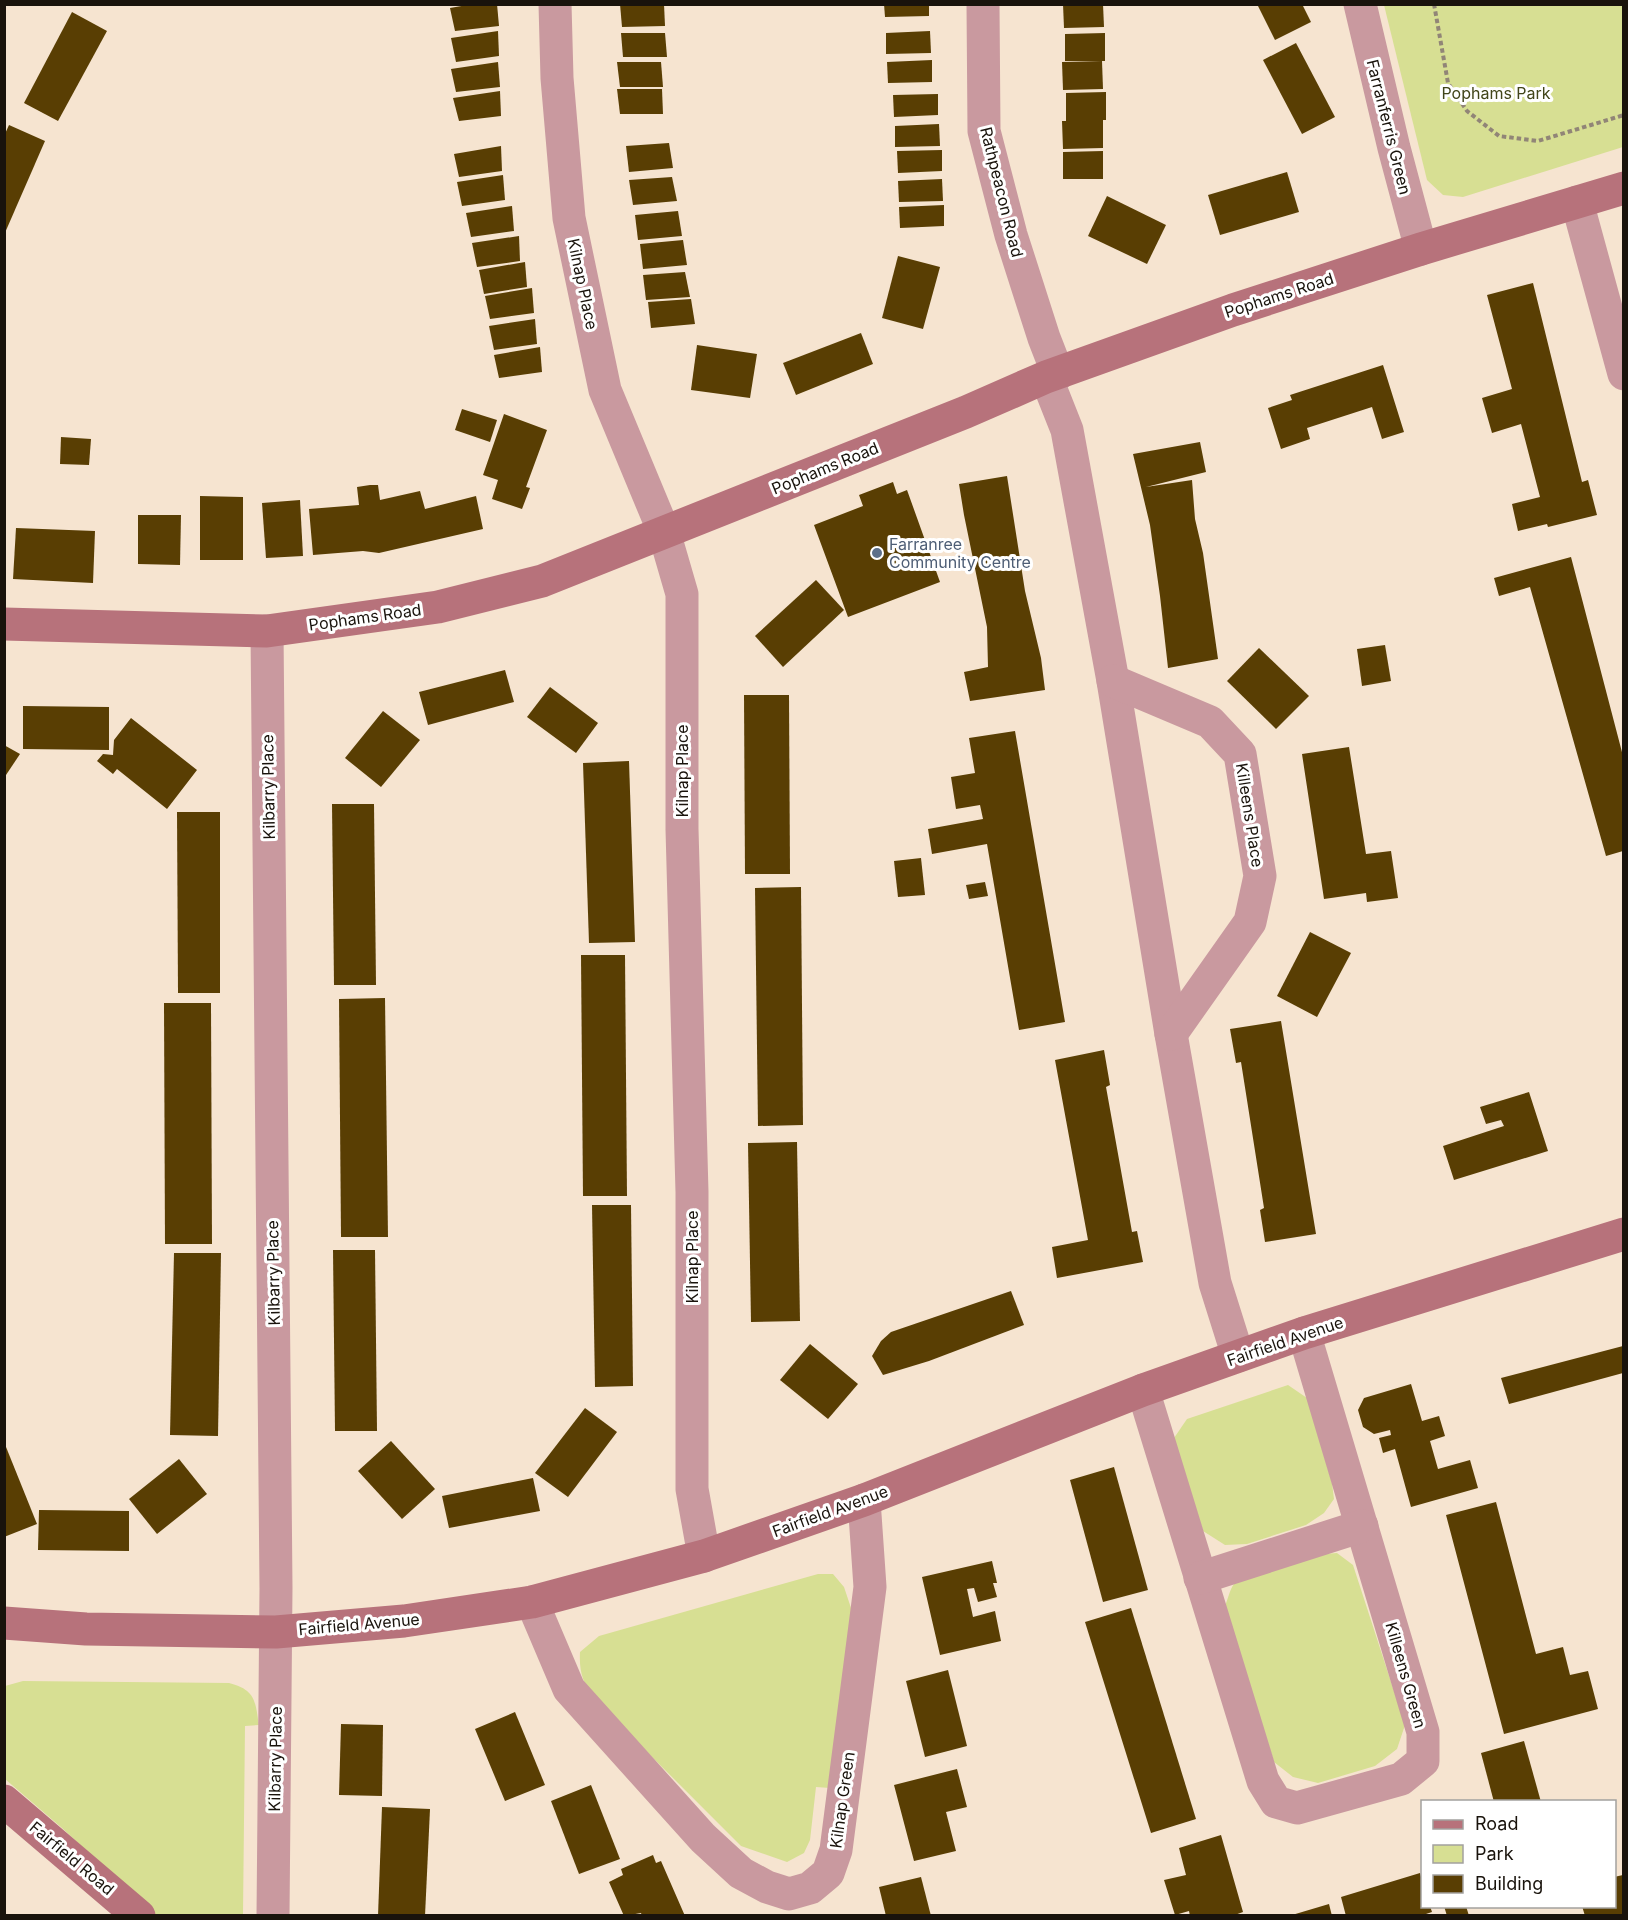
<svg xmlns="http://www.w3.org/2000/svg" width="1628" height="1920" font-family="Inter,sans-serif">
	<style>
		.green { fill: #d7df93 }
		.building { fill: #593e03 }
		.lines { fill: none; stroke-linecap: round; stroke-linejoin: round }
		.path { stroke: #918577; stroke-width: 4; stroke-dasharray: 4.5 3; stroke-linecap: butt }
		.street { stroke: #c9999f; stroke-width: 33 }
		.secondary { stroke: #b7727b; stroke-width: 33 }
		.service-dot { fill: #5c6f8a; stroke: #fff; stroke-width: 2 }
		.labels { text-anchor: middle; dominant-baseline: central; stroke-width: 6; stroke-linejoin: round; paint-order: stroke }
		.park-label { font-size: 16px; fill: #414519; stroke: #fff }
		.street-label { font-size: 16px; fill: #19130c; stroke: #fff }
		.service-label { font-size: 16px; fill: #4e5e75; stroke: #fff; text-anchor: start }
	</style>
	<rect width="100%" height="100%" fill="#f6e4d0"/>
	<!-- green -->
	<g class="green">
		<path d="M1384 5H1623V147L1463 197 1443 195 1427 180Z"/>
		<path d="M1288 1385 1307 1398 1332 1483 1334 1499 1324 1513 1306 1525 1247 1544 1225 1545 1203 1531 1174 1438 1187 1419Z"/>
		<path d="M1337 1553 1353 1565 1405 1725 1397 1749 1375 1766 1318 1783 1293 1777 1274 1762 1225 1606C1228 1599 1230 1589 1234 1584 1253 1567 1312 1554 1337 1553Z"/>
		<path d="M818 1574H833L844 1587 852 1611 830 1788 816 1787 810 1840 804 1853 787 1862 741 1846 594 1699C583 1683 579 1672 580 1652L599 1636Z"/>
		<path d="M23 1681 229 1683C256 1690 255 1701 259 1725L245 1726 243 1915H156L62 1828 5 1779V1686Z"/>
	</g>
	<!-- building -->
	<g class="building">
		<path d="M473 4H497L499 26 455 31 450 8Z"/>
		<path d="M620 4H664L665 26 622 27Z"/>
		<path d="M884 4H929V16L885 17Z"/>
		<path d="M1063 4H1103L1104 27 1064 28Z"/>
		<path d="M1257 4H1302L1311 22 1275 40Z"/>
		<path d="M72 12 107 31 58 121 24 103Z"/>
		<path d="M498 31 499 56 456 62 451 38Z"/>
		<path d="M930 31 931 53 886 54V33Z"/>
		<path d="M621 33H665L667 57H623Z"/>
		<path d="M1105 33V61H1065V34Z"/>
		<path d="M1296 43 1335 117 1302 134 1263 60Z"/>
		<path d="M932 60V82L888 83 887 62Z"/>
		<path d="M1102 61 1103 89 1063 90 1062 62Z"/>
		<path d="M498 62 500 87 456 92 451 69Z"/>
		<path d="M617 62H661L663 87H620Z"/>
		<path d="M617 89H662L663 114H620Z"/>
		<path d="M500 91 501 116 459 121 453 98Z"/>
		<path d="M1106 92V120H1103V148L1063 149 1062 121H1066V93Z"/>
		<path d="M938 94V115L894 117 893 95Z"/>
		<path d="M939 124 940 146 895 147V126Z"/>
		<path d="M9 125 45 141 4 235V136Z"/>
		<path d="M669 143 673 168 629 172 626 146Z"/>
		<path d="M501 146 502 171 459 177 454 154Z"/>
		<path d="M942 150V171L898 173 897 151Z"/>
		<path d="M1103 151V179H1063V152Z"/>
		<path d="M1287 172 1299 212 1220 235 1208 195Z"/>
		<path d="M503 175 505 200 462 206 457 182Z"/>
		<path d="M672 177 677 201 633 205 629 180Z"/>
		<path d="M942 179 943 201 899 202 898 181Z"/>
		<path d="M1107 196 1166 225 1147 264 1088 236Z"/>
		<path d="M944 205V226L900 228 899 207Z"/>
		<path d="M512 206 514 231 471 237 466 213Z"/>
		<path d="M678 211 682 236 638 240 635 215Z"/>
		<path d="M519 236 520 261 477 267 472 243Z"/>
		<path d="M683 240 687 265 643 269 640 244Z"/>
		<path d="M898 256 940 267 923 329 882 318Z"/>
		<path d="M525 262 527 287 484 294 479 270Z"/>
		<path d="M685 272 690 297 646 300 643 275Z"/>
		<path d="M1533 283 1582 482 1588 480 1597 515 1548 527 1547 524 1518 531 1512 504 1540 497 1521 424 1492 433 1482 398 1512 389 1487 295Z"/>
		<path d="M532 288 534 313 490 319 485 296Z"/>
		<path d="M691 299 695 324 651 328 648 302Z"/>
		<path d="M535 319 537 344 494 350 489 326Z"/>
		<path d="M861 333 873 364 796 395 783 363Z"/>
		<path d="M697 345 757 354 750 398 691 390Z"/>
		<path d="M540 347 542 372 499 378 494 355Z"/>
		<path d="M1383 365 1404 432 1382 439 1372 407 1307 428 1310 439 1281 449 1268 408 1292 400 1290 395Z"/>
		<path d="M462 409 497 420 490 442 455 430Z"/>
		<path d="M504 414 547 430 526 487 530 488 522 509 492 499 498 480 483 475Z"/>
		<path d="M61 437 91 439 89 465 60 464Z"/>
		<path d="M1200 442 1206 472 1146 487 1192 480 1195 519 1203 553 1218 659 1168 668 1160 596 1150 525 1133 454Z"/>
		<path d="M1007 476 1025 591 1041 658 1045 690 970 701 964 672 988 667 987 627 964 515 959 484Z"/>
		<path d="M893 482 897 494 907 490 940 582 848 617 814 525 863 506 859 495Z"/>
		<path d="M370 485H378L380 500 420 491 425 509 476 496 483 529 379 553 363 551 313 555 309 509 359 505 357 487Z"/>
		<path d="M200 496 243 497V560H200Z"/>
		<path d="M300 500 303 556 266 558 262 503Z"/>
		<path d="M138 515H181L180 565 138 564Z"/>
		<path d="M16 528 95 531 93 583 13 579Z"/>
		<path d="M1571 557 1623 756V851L1606 856 1530 587 1499 596 1494 578Z"/>
		<path d="M816 580 844 610 783 667 755 636Z"/>
		<path d="M1385 645 1391 681 1362 686 1357 649Z"/>
		<path d="M1259 648 1309 696 1276 729 1227 681Z"/>
		<path d="M505 670 514 702 428 725 419 692Z"/>
		<path d="M550 687 598 723 576 753 527 717Z"/>
		<path d="M744 695H789L790 874H745Z"/>
		<path d="M23 706 109 707V750L23 749Z"/>
		<path d="M383 711 420 740 381 787 345 758Z"/>
		<path d="M131 718 197 770 167 809 117 769 113 774 97 761 103 754 113 755 114 740Z"/>
		<path d="M1015 731 1065 1022 1019 1030 987 844 932 854 928 829 983 819 980 805 956 809 951 777 975 773 969 738Z"/>
		<path d="M4 745 20 754 4 778Z"/>
		<path d="M1349 747 1366 854 1391 851 1398 898 1367 902 1366 893 1324 899 1302 754Z"/>
		<path d="M629 761 635 942 589 943 583 763Z"/>
		<path d="M332 804H374L376 985H334Z"/>
		<path d="M177 812H220V993H178Z"/>
		<path d="M921 858 925 895 898 897 894 861Z"/>
		<path d="M985 882 988 896 969 899 966 885Z"/>
		<path d="M801 887 803 1125 758 1126 755 888Z"/>
		<path d="M1310 932 1351 953 1317 1017 1277 996Z"/>
		<path d="M581 955H625L627 1196H583Z"/>
		<path d="M385 998 388 1237H341L339 999Z"/>
		<path d="M164 1003H211L212 1244H165Z"/>
		<path d="M1281 1021 1316 1234 1265 1242 1260 1210 1264 1208 1241 1062 1236 1063 1230 1029Z"/>
		<path d="M1104 1050 1110 1085 1106 1087 1132 1232 1137 1231 1143 1262 1057 1278 1052 1247 1088 1240 1055 1060Z"/>
		<path d="M1529 1092 1548 1151 1454 1180 1443 1146 1504 1126 1501 1120 1486 1124 1480 1107Z"/>
		<path d="M797 1142 800 1321 751 1322 748 1143Z"/>
		<path d="M592 1205H631L633 1386 595 1387Z"/>
		<path d="M333 1250H375L377 1431H335Z"/>
		<path d="M174 1253H221L218 1436 170 1435Z"/>
		<path d="M1011 1291 1024 1325 929 1361 883 1375 872 1356 881 1341 891 1332Z"/>
		<path d="M810 1344 858 1384 828 1419 780 1380Z"/>
		<path d="M1623 1346V1373L1509 1404 1501 1378Z"/>
		<path d="M1411 1384 1422 1421 1439 1416 1445 1436 1430 1441 1438 1469 1470 1460 1478 1488 1411 1507 1395 1449 1383 1453 1379 1438 1391 1435 1390 1430 1374 1434 1363 1427 1358 1410 1364 1398Z"/>
		<path d="M585 1408 617 1432 568 1497 535 1473Z"/>
		<path d="M391 1441 435 1489 402 1519 358 1471Z"/>
		<path d="M4 1442 37 1524 4 1537Z"/>
		<path d="M179 1459 207 1494 157 1534 129 1499Z"/>
		<path d="M1114 1467 1148 1590 1103 1602 1070 1480Z"/>
		<path d="M533 1478 540 1511 449 1528 442 1496Z"/>
		<path d="M1496 1502 1536 1654 1563 1647 1570 1675 1588 1671 1598 1709 1504 1734 1446 1515Z"/>
		<path d="M39 1510 129 1511V1551L38 1550Z"/>
		<path d="M992 1561 997 1583H993L997 1597 978 1602 974 1588 967 1589 973 1617 995 1611 1001 1641 940 1655 922 1577Z"/>
		<path d="M1131 1608 1196 1819 1151 1833 1085 1622Z"/>
		<path d="M948 1670 967 1746 925 1757 906 1681Z"/>
		<path d="M515 1712 545 1785 505 1801 475 1729Z"/>
		<path d="M341 1724 383 1725 382 1796 339 1795Z"/>
		<path d="M1524 1741 1541 1802H1494L1481 1753Z"/>
		<path d="M957 1769 967 1807 946 1812 956 1851 914 1861 894 1785Z"/>
		<path d="M591 1785 620 1859 579 1874 551 1801Z"/>
		<path d="M382 1807 430 1809 425 1916H378Z"/>
		<path d="M1221 1835 1243 1912 1232 1916H1190L1189 1911 1175 1915 1164 1880 1186 1875 1179 1848Z"/>
		<path d="M653 1855 656 1863 661 1861 685 1916H642L641 1913 624 1916 609 1882 623 1875 621 1869Z"/>
		<path d="M1420 1873 1422 1881V1906H1430L1432 1912 1420 1916H1346L1341 1897Z"/>
		<path d="M1623 1875V1916H1585L1582 1906H1614V1877Z"/>
		<path d="M921 1877 931 1916H886L879 1887Z"/>
		<path d="M1329 1904 1332 1916H1292V1915Z"/>
		<path d="M1444 1906H1466L1469 1916H1447Z"/>
	</g>
	<g class="lines">
		<!-- path -->
		<path class="path" d="M1434 4 1448 83 1467 111 1499 136 1538 141 1624 115"/>
		<!-- street -->
		<g class="street">
			<path d="M555 4 557 78 569 218 605 390 664 532 682 594V829L692 1192V1489L704 1556"/>
			<path d="M983 4 984 131 1011 235 1044 338 1058 374"/>
			<path d="M1360 4 1394 148 1421 249"/>
			<path d="M1577 202 1624 374"/>
			<path d="M1046 377 1067 430 1113 681 1171 1034 1215 1283 1238 1356"/>
			<path d="M267 631 276 1588 273 1916"/>
			<path d="M1113 681 1210 722 1240 754 1260 876 1250 922 1171 1034"/>
			<path d="M1143 1390 1263 1781 1276 1802 1297 1808 1401 1779 1423 1761V1732L1304 1333"/>
			<path d="M1200 1578 1362 1526"/>
			<path d="M532 1602 569 1689 703 1838 741 1873 767 1887 789 1894 810 1888 828 1873 836 1850 870 1587 864 1500"/>
		</g>
		<!-- secondary -->
		<g class="secondary">
			<path d="M4 624 267 631 438 607 542 581 966 412 1046 377 1233 310 1421 249 1624 188"/>
			<path d="M4 1623 86 1629 276 1632 404 1621 532 1602 704 1556 864 1500 1143 1390 1304 1333 1624 1234"/>
			<path d="M4 1801 139 1916"/>
		</g>
	</g>
	<!-- markers -->
	<circle class="service-dot" cx="877" cy="553" r="6"/>
	<g class="labels">
		<!-- park labels -->
		<g class="park-label">
			<text x="1496" y="93">Pophams Park</text>
		</g>
		<!-- street labels -->
		<g class="street-label">
			<text transform="translate(1389 127) rotate(76)">Farranferris Green</text>
			<text transform="translate(1002 192) rotate(76)">Rathpeacon Road</text>
			<text transform="translate(583 284) rotate(78)">Kilnap Place</text>
			<text transform="translate(1279 295) rotate(-18)">Pophams Road</text>
			<text transform="translate(825 468) rotate(-22)">Pophams Road</text>
			<text transform="translate(365 617) rotate(-8)">Pophams Road</text>
			<text transform="translate(682 771) rotate(-90)">Kilnap Place</text>
			<text transform="translate(268 787) rotate(-91)">Kilbarry Place</text>
			<text transform="translate(1250 815) rotate(81)">Killeens Place</text>
			<text transform="translate(692 1257) rotate(-90)">Kilnap Place</text>
			<text transform="translate(273 1273) rotate(-91)">Kilbarry Place</text>
			<text transform="translate(1285 1341) rotate(-19)">Fairfield Avenue</text>
			<text transform="translate(830 1511) rotate(-20)">Fairfield Avenue</text>
			<text transform="translate(359 1624) rotate(-5)">Fairfield Avenue</text>
			<text transform="translate(1406 1675) rotate(74)">Killeens Green</text>
			<text transform="translate(275 1759) rotate(-89)">Kilbarry Place</text>
			<text transform="translate(842 1800) rotate(-82)">Kilnap Green</text>
			<text transform="translate(72 1858) rotate(40)">Fairfield Road</text>
		</g>
		<!-- service labels -->
		<g class="service-label">
			<text x="889" y="544">Farranree<tspan x="889" dy="18">Community Centre</tspan></text>
		</g>
	</g>
	<!-- border -->
	<rect width="1628" height="1920" fill="none" stroke="#19130c" stroke-width="12"/>
	<!-- legend -->
	<rect x="1421" y="1800" width="195" height="108" fill="#ffffff" stroke="#a3a19e" stroke-width="1.5"/>
	<rect x="1433" y="1820" width="30" height="9" fill="#b7727b" stroke="#a3a19e" stroke-width="1.5"/>
	<text x="1475" y="1830" font-size="18" fill="#19130c">Road</text>
	<rect x="1433" y="1845" width="30" height="18" fill="#d7df93" stroke="#a3a19e" stroke-width="1.5"/>
	<text x="1475" y="1860" font-size="18" fill="#19130c">Park</text>
	<rect x="1433" y="1875" width="30" height="18" fill="#593e03" stroke="#a3a19e" stroke-width="1.5"/>
	<text x="1475" y="1890" font-size="18" fill="#19130c">Building</text>
</svg>
